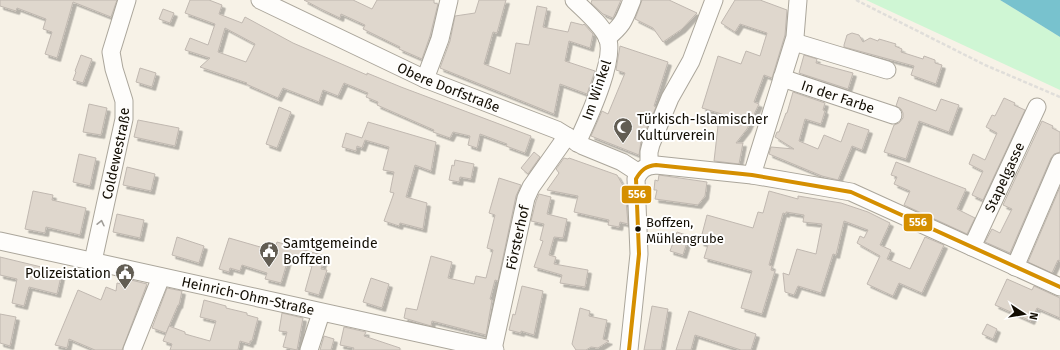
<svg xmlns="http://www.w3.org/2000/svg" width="1060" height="350" font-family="'Fira Sans',sans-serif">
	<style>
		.green { fill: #cff6d4 }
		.water { fill: #78c2ce }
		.building { fill: #dfd7cd; stroke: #c0b8b0; fill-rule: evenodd; filter: url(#shadow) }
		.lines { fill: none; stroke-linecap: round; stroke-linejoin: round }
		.minor-casing { stroke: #aba69b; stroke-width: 19 }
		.path { stroke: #e0deda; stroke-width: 2.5; stroke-dasharray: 4 2; stroke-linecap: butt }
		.minor { stroke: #fefdfb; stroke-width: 17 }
		.bus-1-casing { stroke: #fff; stroke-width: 7 }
		.bus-1 { stroke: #d58f00; stroke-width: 4 }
		.oneway { stroke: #a09d98 }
		.bus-dot { fill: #120d03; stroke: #fff; stroke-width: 1.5 }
		.labels { text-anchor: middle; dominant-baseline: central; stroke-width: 4; stroke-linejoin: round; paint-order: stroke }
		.bus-label { font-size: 13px; fill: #120d03; stroke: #fff; text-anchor: start }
		.street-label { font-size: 14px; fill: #120d03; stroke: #fff }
		.poi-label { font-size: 14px; fill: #120d03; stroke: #fff; text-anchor: start }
		.line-badge { stroke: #fff; stroke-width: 1.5 }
		.badge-label { font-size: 11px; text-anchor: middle; font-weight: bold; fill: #fff }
	</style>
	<defs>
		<filter id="shadow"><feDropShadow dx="3.5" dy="3.5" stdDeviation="0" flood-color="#0004"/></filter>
	</defs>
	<rect width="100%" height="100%" fill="#f7f2e7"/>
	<!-- green -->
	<path class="green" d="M866 0H1000L1060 37V90Z"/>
	<!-- water -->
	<path class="water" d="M1000 0H1060V37Z"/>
	<!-- building -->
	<g class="building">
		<path d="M0 0H117L111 17 73 2 57 58 45 54 52 32 43 29 46 19 17 8 16 11 0 6Z"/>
		<path d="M190 0H209L222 5 219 14 242 23 245 17 293 43 367 75V73L401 87 531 136 525 153 506 146 507 144 480 134 477 148 468 145 470 136 453 132 450 138 433 132 434 130 377 105 378 102 366 97 368 93 344 83 338 96 323 90 319 102 283 88 278 98 246 84 247 83 200 67 210 58 185 50 190 38 208 45 215 24 185 13ZM225 28 255 44 246 62 218 52Z"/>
		<path d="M304 0H353L372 9 377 0H434V3L438 4 430 36 422 59 399 49 400 47 363 29 365 25 341 14 340 18 321 9Z"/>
		<path d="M479 0H506L497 33 493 32 484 64 510 74 516 43 529 45 537 6 547 8 543 27 568 32 571 22 583 25 584 24 593 34 590 48 569 41 565 61 595 71 587 94 560 84 554 114 440 68 450 41 455 16 475 13Z"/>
		<path d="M592 0H621L613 18 603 14 591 3Z"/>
		<path d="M642 0H669L697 13 682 29 663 42 653 28 635 19Z"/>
		<path d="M735 0H760L787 10 785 35 772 78 764 75 754 102 759 104 747 129 736 143H743L739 164 714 161 718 126 711 120 725 115 702 108 718 56 741 64 746 51 760 56 767 33 740 24 735 32 721 23Z"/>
		<path d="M163 9 174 13 170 23 159 19Z"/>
		<path d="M852 33 859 35 863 42 870 38 878 41 879 39 896 44 895 46 902 49 901 52 923 59 924 56 935 60V63L942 65 936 84 911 75 914 66 844 47V45L847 35Z"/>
		<path d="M620 46 668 62 654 106 656 107 641 141 639 155 591 136 602 111 608 114 625 73 616 70Z"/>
		<path d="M81 55 92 59 83 83 73 80 76 72 75 71Z"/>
		<path d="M804 55 817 59 816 63 853 73 848 89 799 73Z"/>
		<path d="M140 68 156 73 152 87 136 82Z"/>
		<path d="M793 92 825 103 823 110 825 111 821 124 805 119 799 141 818 149 824 135 841 142 848 123 869 130 862 150 852 146 838 180 822 176 769 154 771 147 794 149 775 137 777 132H779L786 113H787Z"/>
		<path d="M899 97 936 111 941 99 959 105 949 132 919 121 906 159 884 152 894 125 899 123 903 118V113L901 109 896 106Z"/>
		<path d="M1004 98 1015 103 1014 105 1025 110 983 200 972 195 983 171 969 164 973 154 985 160 997 133 986 127 992 115 995 116Z"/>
		<path d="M89 104 107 108 101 135 83 132Z"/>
		<path d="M279 107 291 112 277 148 266 144Z"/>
		<path d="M138 120 179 128 175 146 134 137Z"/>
		<path d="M1042 121 1053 126 1052 128 1060 132V152L1054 154 1051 158 1010 253 985 242 992 229 1000 233 1012 209 1003 205Z"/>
		<path d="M368 122 436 142 431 171 415 165 406 197 427 203 423 229 400 223 399 226 384 221 394 193 390 192 394 172 383 170 389 147 365 140 362 148 357 146 356 151 342 147 346 133 362 138Z"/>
		<path d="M534 152 540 157 528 174 521 168Z"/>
		<path d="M79 154 96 158 90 186 73 182Z"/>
		<path d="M564 158 568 159 569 158 617 175 625 189 628 224 620 222 619 227 608 225 609 220 574 212 578 196 547 190 559 173 556 169Z"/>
		<path d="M455 160 474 164 471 179 460 177 459 182 449 180 452 165 454 166Z"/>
		<path d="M896 162 966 189 957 209 975 218 967 234 904 205 910 191 894 184 897 177 891 175Z"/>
		<path d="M127 167 155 174 151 191 123 185Z"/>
		<path d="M659 175 707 182 705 196 698 205 655 199 657 190H654L655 180 658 181Z"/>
		<path d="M499 178 521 185 516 196 498 281 495 280 490 299 492 300 486 335 432 321 431 326 404 318 406 308 417 310 431 256 452 262 448 278 474 284 476 276 486 278 493 250 487 248 495 215 489 213Z"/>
		<path d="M1060 187V261L1058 260 1052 273 1028 262Z"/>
		<path d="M33 191 53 195 52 200 86 208 80 235 46 227 45 233 25 229Z"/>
		<path d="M769 191 798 199V196L841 203 868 212 890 223 880 245 891 250 887 259 910 269 925 237 944 245 922 293 899 283 893 296 867 284 880 256 857 243 860 236 864 238 868 230 844 221 836 255 833 254 821 293 798 286 794 295 785 292 783 273 789 275 797 249 816 254 822 224 803 222 804 215 786 212V214L783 213 769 265 772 266 771 270 775 271 762 314 741 308 752 271 704 258 708 245 700 242 707 215 753 228 758 212 763 213Z"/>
		<path d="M539 194 551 197 547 214 567 219 563 238 554 237 549 255 556 257 554 264 588 270 585 287 560 283 562 275 534 267 543 241 540 240 544 224 531 221 536 201Z"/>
		<path d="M117 214 144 220 140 238 113 232Z"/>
		<path d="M677 232 689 236 683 255 670 251Z"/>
		<path d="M177 237 204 246 199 263 172 255Z"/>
		<path d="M229 238 274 251 277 242 325 256 321 269 327 270 319 295 305 291 312 266 309 265V263L289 256 281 283 265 279 267 273 242 265 240 271 230 268 229 272 219 269Z"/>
		<path d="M0 257 62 272 57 294 29 287 24 306 12 303 17 279 0 275Z"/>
		<path d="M123 278 147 284 122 350H95L69 339 67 348 55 345 78 290 101 300 106 287 116 291 117 283 121 284Z"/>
		<path d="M371 278 389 284 382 308 363 302Z"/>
		<path d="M1007 279 1032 290 1034 286 1060 298V318L1037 308 1031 321 995 305Z"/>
		<path d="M522 286 543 291 534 335 521 331V333L509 330 513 314 515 315Z"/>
		<path d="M167 288 182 291 179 305H178L166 333 152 328Z"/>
		<path d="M204 300 226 306V308L247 313V315L258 318 252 341H250V344L240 341 238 350H170L172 344 163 341 169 326 185 332V334L210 341 216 321 200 317Z"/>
		<path d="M652 306 668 309 661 350H644Z"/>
		<path d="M580 308 590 311 589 316 607 320 603 339 609 341 598 348 591 347 586 350H576L572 344Z"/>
		<path d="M689 311 756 334 751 350H741L695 335 691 350H676Z"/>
		<path d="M282 313 303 318 297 350 283 347 287 332 279 331Z"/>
		<path d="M0 314 16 317 10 346 0 343Z"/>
		<path d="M987 324 997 329 993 339 982 334Z"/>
		<path d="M344 327 366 332 364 336 400 348V350H353L354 348 340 345Z"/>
		<path d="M324 336 334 339 331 350H320Z"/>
	</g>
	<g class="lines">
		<!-- minor casing -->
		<g class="minor-casing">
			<g id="minor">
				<path id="s1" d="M260 0 425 79 557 130 583 146 622 162 639 173"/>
				<path d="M574 0C585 11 600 23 607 37 617 58 587 121 577 143"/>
				<path d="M607 38C624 24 624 20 632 0"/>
				<path d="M794 42 887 70"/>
				<path id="s2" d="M782 78 893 115"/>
				<path d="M425 79 440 39 449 0"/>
				<path d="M649 166V152L651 144 670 98 691 61 714 0"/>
				<path d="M752 175 795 37 798 0"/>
				<path id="s3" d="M0 241 495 350"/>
				<path id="s4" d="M972 247 1037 107"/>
				<path id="s5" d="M93 261 124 119V101L114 69 111 52 127 0"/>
				<path d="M1015 267 1060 162"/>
				<path id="s6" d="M493 349 526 198 531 187 567 136"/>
				<path d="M132 350 161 277"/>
				<path d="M309 350 321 313"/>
				<path d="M629 350 639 254 636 179 639 173 643 169 649 166 656 165 752 175 851 192 1060 287"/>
			</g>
		</g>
		<!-- path -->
		<path class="path" d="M856 0 985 65 1060 97"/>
		<!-- minor -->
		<use href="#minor" class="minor"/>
		<!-- bus-1 casing -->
		<g class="bus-1-casing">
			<path id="bus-1" d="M629 350 639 254 636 179C641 170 646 166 656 165L752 175 851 192 1060 287"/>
		</g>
		<!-- bus-1 -->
		<use href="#bus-1" class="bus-1"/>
	</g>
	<!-- one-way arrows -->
	<defs><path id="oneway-chevron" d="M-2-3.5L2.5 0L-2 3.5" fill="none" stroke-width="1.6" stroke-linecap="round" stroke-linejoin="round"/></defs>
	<use class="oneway" href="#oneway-chevron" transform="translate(101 223) rotate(-77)"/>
	<!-- icons -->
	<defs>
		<g id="mosque-pin" transform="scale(1)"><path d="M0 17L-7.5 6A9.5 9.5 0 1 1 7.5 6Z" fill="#625d53" stroke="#fff"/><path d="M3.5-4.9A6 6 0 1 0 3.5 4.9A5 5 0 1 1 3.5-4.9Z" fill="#fff"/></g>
		<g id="civic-pin" transform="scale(1)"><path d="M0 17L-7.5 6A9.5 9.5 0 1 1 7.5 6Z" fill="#625d53" stroke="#fff"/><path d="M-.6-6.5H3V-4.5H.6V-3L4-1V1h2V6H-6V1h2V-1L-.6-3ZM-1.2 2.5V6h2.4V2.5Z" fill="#fff"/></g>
	</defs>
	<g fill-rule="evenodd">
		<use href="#mosque-pin" x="623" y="127"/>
		<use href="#civic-pin" x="269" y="251"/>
		<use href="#civic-pin" x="125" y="273"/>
	</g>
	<!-- markers -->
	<circle class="bus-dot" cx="638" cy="229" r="3.5"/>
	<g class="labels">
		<!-- bus labels -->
		<g class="bus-label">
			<text x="646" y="222">Boffzen,<tspan x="646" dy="16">Mühlengrube</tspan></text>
		</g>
		<!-- street labels -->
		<g class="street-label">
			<text stroke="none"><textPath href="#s1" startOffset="208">Obere Dorfstraße</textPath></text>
			<text transform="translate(597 90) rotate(-71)">Im Winkel</text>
			<text stroke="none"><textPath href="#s2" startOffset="59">In der Farbe</textPath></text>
			<text stroke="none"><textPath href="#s5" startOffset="110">Coldewestraße</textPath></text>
			<text stroke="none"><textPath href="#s4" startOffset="77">Stapelgasse</textPath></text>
			<text stroke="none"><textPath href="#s6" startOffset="114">Försterhof</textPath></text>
			<text stroke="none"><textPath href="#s3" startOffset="254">Heinrich-Ohm-Straße</textPath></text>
		</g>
		<!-- poi labels -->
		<g class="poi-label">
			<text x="637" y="119">Türkisch-Islamischer<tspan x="637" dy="16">Kulturverein</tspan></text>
			<text x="283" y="243">Samtgemeinde<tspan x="283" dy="16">Boffzen</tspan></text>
			<text x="111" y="273" text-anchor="end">Polizeistation</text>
		</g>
	</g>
	<g class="line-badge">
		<rect x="621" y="185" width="31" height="19" rx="4" fill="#d58f00"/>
		<rect x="903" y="213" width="30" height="19" rx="4" fill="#d58f00"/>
	</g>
	<g class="badge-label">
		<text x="637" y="198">556</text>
		<text x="918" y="226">556</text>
	</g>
	<!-- north arrow -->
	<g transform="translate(1024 314) rotate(102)" stroke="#ffffff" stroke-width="3" paint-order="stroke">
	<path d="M0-3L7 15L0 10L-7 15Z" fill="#120d03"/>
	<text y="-6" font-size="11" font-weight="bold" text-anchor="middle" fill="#120d03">N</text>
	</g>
</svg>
